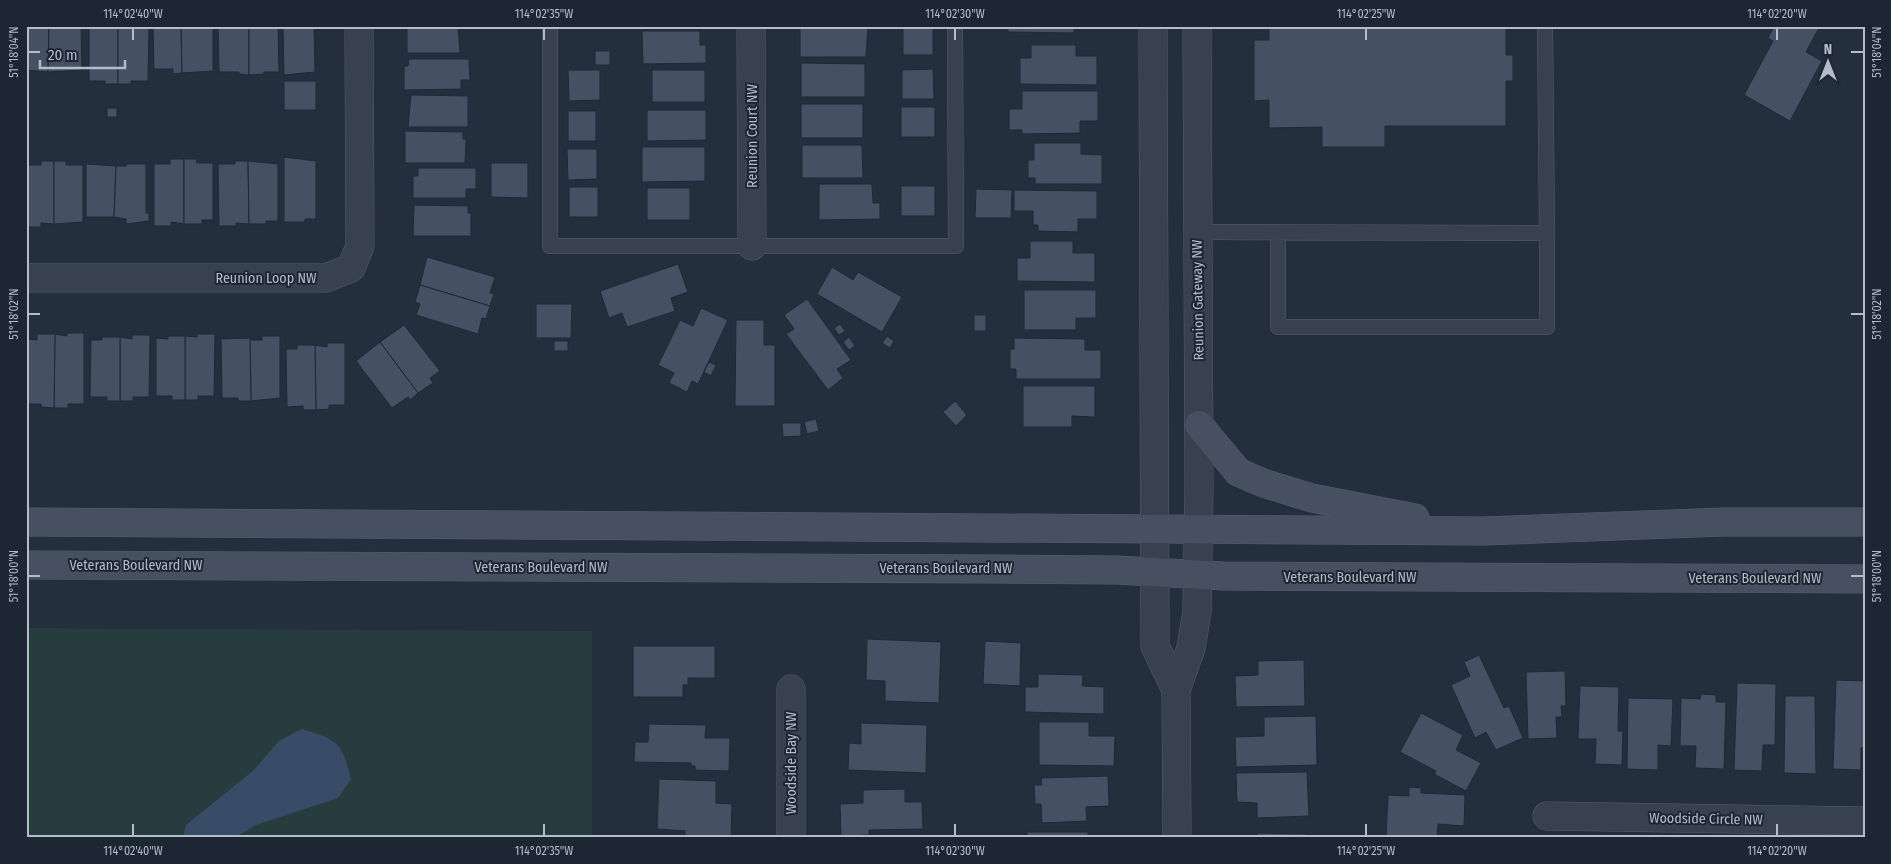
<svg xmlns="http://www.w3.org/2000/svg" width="1891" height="864" font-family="'Fira Sans Condensed',sans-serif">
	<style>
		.green { fill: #263c3f }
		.water { fill: #394c67 }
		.building { fill: #455162; stroke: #1f2835 }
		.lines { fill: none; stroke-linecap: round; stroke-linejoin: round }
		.lane-casing { stroke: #565f6c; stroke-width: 16 }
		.street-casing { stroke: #565f6c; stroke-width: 29 }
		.secondary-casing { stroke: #565f6c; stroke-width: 29 }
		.lane { stroke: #38414e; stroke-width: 15 }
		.street { stroke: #38414e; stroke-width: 28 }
		.secondary { stroke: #465061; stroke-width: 28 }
		.ticks { fill: none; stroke: #b4bcc9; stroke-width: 2 }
		.labels { text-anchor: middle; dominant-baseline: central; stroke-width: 4; stroke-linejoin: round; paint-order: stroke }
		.street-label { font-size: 14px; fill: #b4bcc9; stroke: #1d2633 }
		.neatline { fill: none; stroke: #b4bcc9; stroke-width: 2 }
		.ticks-label { font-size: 12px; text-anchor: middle; fill: #b4bcc9 }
	</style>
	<rect width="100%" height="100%" fill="#242f3e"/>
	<!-- green -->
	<path class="green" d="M26 628 592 631V838H26Z"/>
	<!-- water -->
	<path class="water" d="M302 729C338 740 342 742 351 779L338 798 256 825 234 838H183L186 825 254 770 279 741Z"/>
	<!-- building -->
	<g class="building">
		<path d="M26 26H49L48 72 26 70Z"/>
		<path d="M49 26H81L82 70 48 72Z"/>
		<path d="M89 26H118V84H105V81H89Z"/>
		<path d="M118 26H149L148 81H131V84H118Z"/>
		<path d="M153 26H181L182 73 173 74V69H154Z"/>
		<path d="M181 26H213V71L182 73Z"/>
		<path d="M218 26H249V75L239 74V72H219Z"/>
		<path d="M249 26H278L279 72H264V74L249 75Z"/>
		<path d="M283 26H314L315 72 284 75Z"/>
		<path d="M407 26H458L460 53H407Z"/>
		<path d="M800 26H868L866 57H800Z"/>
		<rect x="903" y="26" width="30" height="29"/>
		<path d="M1008 26H1074V33L1008 32Z"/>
		<path d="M1269 26H1506V55H1513V81H1506V126H1385V147H1322V127L1269 128V100L1254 101V40H1269Z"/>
		<path d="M1774 26H1820L1806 52 1822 61 1790 121 1744 95 1773 41 1768 38Z"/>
		<path d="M642 31H700V45H706V63L643 64Z"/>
		<path d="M1031 45H1076V56H1097V85L1020 84V58H1031Z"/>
		<rect x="595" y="51" width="15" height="14"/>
		<path d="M409 59H469L470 80H461V89L404 90V66H408Z"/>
		<path d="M801 63 865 64V97H801Z"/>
		<path d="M933 69 934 99H902V70Z"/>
		<path d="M568 70H600V100L569 101Z"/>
		<rect x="652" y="70" width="53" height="32"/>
		<rect x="284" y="81" width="32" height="29"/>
		<path d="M1022 91H1098V121H1080V133L1022 134V130H1009V109H1022Z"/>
		<path d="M411 95 468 96V127H408Z"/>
		<rect x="801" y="104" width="62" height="34"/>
		<rect x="901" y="107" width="34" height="30"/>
		<rect x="107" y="108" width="10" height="9"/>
		<path d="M647 110H706V140L647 141Z"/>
		<rect x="568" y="111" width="28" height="30"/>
		<path d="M405 131 463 132V139H466L465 163H405Z"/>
		<path d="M1034 143H1081V154L1102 155V184H1035V178H1028V160H1034Z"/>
		<path d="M802 145H862L863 178H802Z"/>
		<path d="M642 147H705V181L642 182Z"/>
		<path d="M567 149H597V179L568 180Z"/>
		<path d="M284 157 316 161V219H305V222H284Z"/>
		<path d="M170 159H184V224L171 222V226H154V164H170Z"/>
		<path d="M184 159H196L197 163H213V220H202V224H184Z"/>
		<path d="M41 161H54V224L41 223V227H26V165H41Z"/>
		<path d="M54 161H66V165H83V222L54 224Z"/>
		<path d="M235 161H248L249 224 236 223V226H219L218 164H235Z"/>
		<path d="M248 161 278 164V221H266V224H249Z"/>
		<path d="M491 163H528V198L491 197Z"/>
		<path d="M86 164 116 166 114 217H86Z"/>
		<path d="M126 164H146V213H149V221L126 224V219L114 217 116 166H126Z"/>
		<path d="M418 168H476V189H466V198H413V176H418Z"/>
		<path d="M819 184H872L873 203H880V219L819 220Z"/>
		<rect x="901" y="186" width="34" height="30"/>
		<rect x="569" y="187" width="29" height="30"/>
		<rect x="647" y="188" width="43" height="32"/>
		<path d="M976 189 1012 190 1011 218H975Z"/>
		<path d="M1014 190 1097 191V219H1078V232L1038 231V225H1033V211H1014Z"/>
		<path d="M414 205 468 206V213H471V236H413Z"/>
		<path d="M1030 241H1073V253H1095V282L1017 281V258H1030Z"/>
		<path d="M427 257 495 277 490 293 494 294 490 306 420 285Z"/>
		<path d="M678 264 688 292 671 298 675 311 627 327 622 313 609 318 600 291Z"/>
		<path d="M832 267 853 280 858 272 902 297 882 332 817 294Z"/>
		<path d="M420 285 490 306 486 319 482 318 478 334 416 315 420 304 415 302Z"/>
		<path d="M1024 290H1096V318H1076V330H1024Z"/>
		<path d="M807 299 851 360 837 369 843 378 828 390 786 334 794 329 784 315Z"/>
		<path d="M536 304H572L571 338H536Z"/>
		<path d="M701 308 728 320 698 384 692 381 687 392 669 383 674 373 658 365 680 320 693 326Z"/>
		<rect x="974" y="315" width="12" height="16"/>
		<path d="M736 320H764V345H775V406H735Z"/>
		<path d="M840 324 845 331 839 335 834 328Z"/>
		<path d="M404 325 440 371 430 378 433 383 418 393 380 342Z"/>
		<path d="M67 333H84V404H68V408H54L55 334 67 336Z"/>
		<path d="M37 334H55L54 408 41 407V404H26V339L37 340Z"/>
		<path d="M197 334H215L214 396H198V400H185V336L197 337Z"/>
		<path d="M132 335H150L149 397H133V401H120V337L132 339Z"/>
		<path d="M168 336H185V400H172V396H156V338L168 339Z"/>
		<path d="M262 336H280V398L251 401 250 338 252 340H262Z"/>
		<path d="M887 336 894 341 890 348 882 343Z"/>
		<path d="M102 337H120V401H107V397H90L91 340H102Z"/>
		<path d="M849 337 855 346 849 350 843 342Z"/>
		<path d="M250 338 251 401H238V398H222L221 339Z"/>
		<path d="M1014 338 1085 339V350H1101V379H1016V369H1010V349H1014Z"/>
		<rect x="554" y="341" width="14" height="10"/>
		<path d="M380 342 418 393 410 400 408 397 392 408 356 361Z"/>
		<path d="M327 343H345V405H329V409L316 410 315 345 327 347Z"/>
		<path d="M297 345H315L316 410H303V406L287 407 286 349H297Z"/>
		<path d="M709 362 716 365 711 376 704 372Z"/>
		<path d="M1023 386H1095V417L1072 416V427H1023Z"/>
		<path d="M955 401 967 415 956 426 943 412Z"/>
		<path d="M816 419 819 431 807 434 804 422Z"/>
		<path d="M782 423H801V436L783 437Z"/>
		<path d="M867 639 941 642 939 703 885 701V681L866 680Z"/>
		<path d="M985 641 1021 643 1020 686 983 684Z"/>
		<path d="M633 646H715V678H688V685H683V697H633Z"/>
		<path d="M1479 655 1504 708 1509 706 1523 738 1496 750 1486 732 1475 738 1451 685 1470 676 1464 662Z"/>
		<path d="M1304 660 1305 706 1236 707 1235 676 1258 675V661Z"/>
		<path d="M1565 671 1566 706H1561L1562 717H1556L1557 738 1528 739 1526 672Z"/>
		<path d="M1038 674 1083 675 1082 686 1104 687V714L1025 712V687H1038Z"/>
		<path d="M1836 680 1865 681V748H1861V770L1833 769Z"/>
		<path d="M1737 683 1776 684 1775 745H1763L1762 771 1734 770Z"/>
		<path d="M1580 686 1619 687 1618 731H1623L1622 765 1595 764 1596 739H1578Z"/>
		<path d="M1701 694 1716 695V702H1726L1724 769 1695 768 1696 746H1680L1681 698 1700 699Z"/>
		<path d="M1785 696H1815L1816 774 1784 773Z"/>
		<path d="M1628 698 1673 699 1671 746 1658 745V770L1627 769Z"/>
		<path d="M1421 713 1463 735 1456 750 1481 763 1466 791 1434 774 1436 771 1400 752Z"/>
		<path d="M1316 716 1317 765 1236 767 1235 737 1264 736V717Z"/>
		<path d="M1039 722H1089V736H1115L1114 766 1039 765Z"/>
		<path d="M861 723 927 725 926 773 848 770 849 743 861 744Z"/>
		<path d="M649 724 706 725 705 738H730L729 771 695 770V766H691V763L634 762 635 742H648Z"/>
		<path d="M1307 772 1309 816 1257 818V803L1237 802 1236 773Z"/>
		<path d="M1108 776 1109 806 1086 807 1087 821 1042 823 1041 804H1035L1034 785H1042L1041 778Z"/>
		<path d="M659 779 716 781V803L732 804 731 838H685V831L657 829Z"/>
		<path d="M1409 787 1421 788V793L1465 795 1464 826 1438 824 1437 838H1386L1388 795 1409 796Z"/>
		<path d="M905 789V802H922L923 829 869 830V835L841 836 840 804 863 803V790Z"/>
		<rect x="1027" y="832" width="61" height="6"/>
		<path d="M1257 833 1307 834 1306 838H1257Z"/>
	</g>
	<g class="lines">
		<!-- lane casing -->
		<g class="lane-casing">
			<g id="lane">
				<path d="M550 26V246H956L955 26"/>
				<path d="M1545 26 1547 233"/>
				<path d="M1197 232 1547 233V327H1278V233"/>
			</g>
		</g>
		<!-- street casing -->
		<g class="street-casing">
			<g id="street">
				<path d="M751 26 752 246"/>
				<path d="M1153 26 1155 646 1176 690"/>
				<path d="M26 278H326L351 268 360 246 359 26"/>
				<path d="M791 689V838"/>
				<path d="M1547 816 1865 821"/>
				<path d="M1177 838 1176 690 1191 648 1197 612 1199 487 1197 26"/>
			</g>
		</g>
		<!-- secondary casing -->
		<g class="secondary-casing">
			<g id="secondary">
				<path d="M1199 425 1238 472 1263 483 1312 498 1415 518"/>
				<path d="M26 522 1483 531 1724 522H1865"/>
				<path d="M26 565 997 569 1117 570 1223 576 1865 579"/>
			</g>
		</g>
		<!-- lane -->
		<use href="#lane" class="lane"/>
		<!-- street -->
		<use href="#street" class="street"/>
		<!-- secondary -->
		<use href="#secondary" class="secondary"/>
	</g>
	<!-- ticks -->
	<path class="ticks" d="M133 28V40M544 28V40M955 28V40M1366 28V40M1777 28V40M28 52H40M1851 52H1864M28 314H40M1851 314H1864M28 576H40M1851 576H1864M133 824V836M544 824V836M955 824V836M1366 824V836M1777 824V836"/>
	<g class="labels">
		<!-- street labels -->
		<g class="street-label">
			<text transform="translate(752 136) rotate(-90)">Reunion Court NW</text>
			<text x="266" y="278">Reunion Loop NW</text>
			<text transform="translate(1198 300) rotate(-91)">Reunion Gateway NW</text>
			<text x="136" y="565">Veterans Boulevard NW</text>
			<text x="541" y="567">Veterans Boulevard NW</text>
			<text x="946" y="568">Veterans Boulevard NW</text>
			<text x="1350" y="577">Veterans Boulevard NW</text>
			<text x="1755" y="578">Veterans Boulevard NW</text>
			<text transform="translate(791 763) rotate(-90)">Woodside Bay NW</text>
			<text transform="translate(1706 819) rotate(1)">Woodside Circle NW</text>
		</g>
	</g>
	<!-- border -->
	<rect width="1891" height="864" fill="none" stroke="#1d2633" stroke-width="55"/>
	<!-- north arrow -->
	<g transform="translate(1828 62)" stroke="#1d2633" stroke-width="4" paint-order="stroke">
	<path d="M0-4L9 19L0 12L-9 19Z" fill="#b4bcc9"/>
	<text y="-8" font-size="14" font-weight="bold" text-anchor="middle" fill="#b4bcc9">N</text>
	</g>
	<!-- scale -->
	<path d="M40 60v8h85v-8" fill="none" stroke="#b4bcc9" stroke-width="2.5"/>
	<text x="48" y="60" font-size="15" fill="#b4bcc9" stroke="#1d2633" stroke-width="4" paint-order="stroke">20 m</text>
	<rect x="28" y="28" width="1836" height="808" class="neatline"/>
	<g class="ticks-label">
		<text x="133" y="18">114°02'40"W</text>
		<text x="544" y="18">114°02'35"W</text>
		<text x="955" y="18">114°02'30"W</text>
		<text x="1366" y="18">114°02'25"W</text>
		<text x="1777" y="18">114°02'20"W</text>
		<text transform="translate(14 52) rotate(-90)" y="4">51°18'04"N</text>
		<text transform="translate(1877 52) rotate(-90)" y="4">51°18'04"N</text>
		<text transform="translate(14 314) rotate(-90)" y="4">51°18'02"N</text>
		<text transform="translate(1877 314) rotate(-90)" y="4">51°18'02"N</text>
		<text transform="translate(14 576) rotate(-90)" y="4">51°18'00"N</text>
		<text transform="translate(1877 576) rotate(-90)" y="4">51°18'00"N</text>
		<text x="133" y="855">114°02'40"W</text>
		<text x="544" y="855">114°02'35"W</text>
		<text x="955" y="855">114°02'30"W</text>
		<text x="1366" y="855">114°02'25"W</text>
		<text x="1777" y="855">114°02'20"W</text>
	</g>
</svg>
